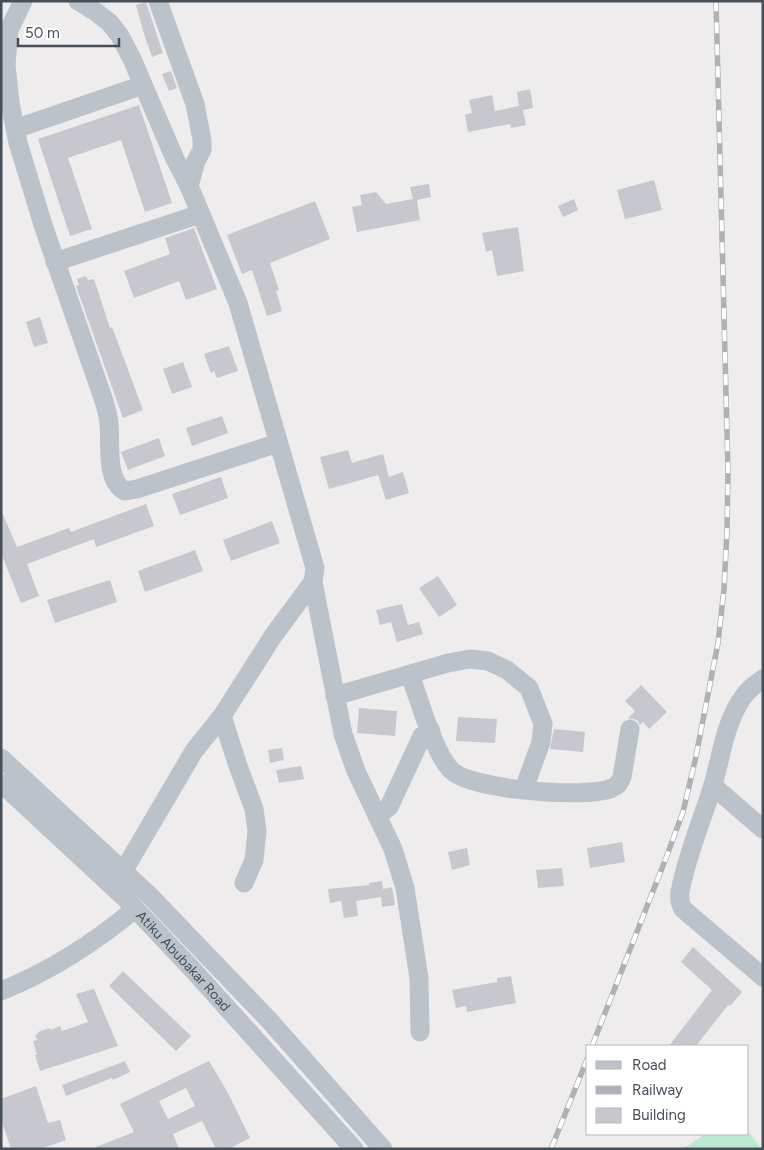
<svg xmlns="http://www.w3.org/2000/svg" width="764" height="1150" font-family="Figtree,sans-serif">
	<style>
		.green { fill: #bcead1 }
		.building { fill: #c7c8ce; fill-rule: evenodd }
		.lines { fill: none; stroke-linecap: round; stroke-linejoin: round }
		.minor { stroke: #bbc2ca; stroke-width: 19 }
		.rail-casing { stroke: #aeb1b6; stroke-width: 5.5 }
		.rail { stroke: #fff; stroke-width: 4; stroke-dasharray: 11; stroke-linecap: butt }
		.labels { text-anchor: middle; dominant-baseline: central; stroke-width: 5; stroke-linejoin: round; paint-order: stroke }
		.street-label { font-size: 14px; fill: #464e57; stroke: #fff }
	</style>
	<rect width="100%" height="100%" fill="#eeecec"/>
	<!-- green -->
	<path class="green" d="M748 1131 762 1149H683L705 1134H748Z"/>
	<!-- building -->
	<g class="building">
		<path d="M146 2 163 53 152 57 144 34 136 5Z"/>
		<path d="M171 71 177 88 169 91 162 74Z"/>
		<path d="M530 89 533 108 523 110 526 125 511 128 510 124 468 132 465 115 472 113 469 100 492 95 495 111 519 106 517 92Z"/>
		<path d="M139 105 172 203 145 212 121 140 68 158 92 229 70 236 38 139Z"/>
		<path d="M654 180 662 210 625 219 617 190Z"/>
		<path d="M429 184 431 197 417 200 420 220 357 232 352 207 362 205 360 195 376 192 386 204 413 199 410 187Z"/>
		<path d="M574 199 578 210 563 217 558 206Z"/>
		<path d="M315 201 330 239 270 263 279 290 276 291 282 311 267 316 252 270 242 274 227 235Z"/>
		<path d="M518 227 524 271 497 276 492 250 486 252 482 233Z"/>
		<path d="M194 228 217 289 186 300 179 281 134 298 124 271 170 254 165 238Z"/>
		<path d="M86 276 88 280 94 279 110 328 112 327 143 410 123 418 76 286 79 285 77 279Z"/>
		<path d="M40 317 48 343 34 347 26 322Z"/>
		<path d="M229 346 238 371 217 378 214 371 211 373 204 354Z"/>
		<path d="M183 362 192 387 172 394 163 369Z"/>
		<path d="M222 416 228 433 192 446 186 428Z"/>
		<path d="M159 438 165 456 128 470 121 452Z"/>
		<path d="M348 450 352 463 383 454 389 477 403 472 409 493 386 500 378 475 329 489 320 457Z"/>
		<path d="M221 477 228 498 180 515 172 494Z"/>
		<path d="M146 504 154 526 96 547 94 539 27 564 39 596 21 603 1 553V510L17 547 69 528 71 532Z"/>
		<path d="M272 521 280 543 231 561 223 540Z"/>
		<path d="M195 550 203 571 145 592 138 571Z"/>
		<path d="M438 576 457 605 439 617 419 588Z"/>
		<path d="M110 580 117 602 55 623 47 600Z"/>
		<path d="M402 604 408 625 419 622 423 634 397 642 391 622 380 625 376 610Z"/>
		<path d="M641 685 667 712 649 729 643 722 640 725 637 720 628 718 635 711 625 701Z"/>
		<path d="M359 708 397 711 395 736 357 733Z"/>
		<path d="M458 717 497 719 495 743 456 741Z"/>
		<path d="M554 729 585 732 583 752 550 749Z"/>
		<path d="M282 748 284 760 270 763 268 750Z"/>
		<path d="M301 766 304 779 279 783 276 770Z"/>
		<path d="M622 842 625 862 590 868 587 848Z"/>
		<path d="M467 848 470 865 452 870 448 852Z"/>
		<path d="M562 868 564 886 538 888 536 870Z"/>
		<path d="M382 881 383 889 392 887 395 905 382 907 381 897 356 901 358 916 344 918 341 901 330 903 328 889 369 885V883Z"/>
		<path d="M693 947 742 992 730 1006 728 1005 696 1046H669L712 990 681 962Z"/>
		<path d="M123 971 191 1036 176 1051 109 986Z"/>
		<path d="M511 976 516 1003 467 1012 466 1006 456 1008 452 990 497 982V978Z"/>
		<path d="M94 989 118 1046 40 1071 35 1055H37L33 1041 37 1040 35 1035 38 1034V1032L50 1028V1030L60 1026 62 1031 88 1022 76 994Z"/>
		<path d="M125 1061 130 1072 113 1080 112 1078 66 1096 62 1085Z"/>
		<path d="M209 1061 228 1093 250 1138 228 1149H216L202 1121 173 1134 179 1149H91L134 1132 120 1104ZM186 1088 195 1106 168 1119 159 1101Z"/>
		<path d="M36 1086 48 1123 60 1120 66 1140 40 1149H11L1 1119V1099Z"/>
	</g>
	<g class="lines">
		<!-- minor -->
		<g class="minor">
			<path d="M23 1 9 30 6 65 10 102 18 143 44 228 104 401C106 409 109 417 109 425 111 443 105 481 125 491L137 489 278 443"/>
			<path d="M78 1 96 12 110 23 120 36 132 59 175 159 189 186 238 303 315 568 313 582 343 734 356 771 393 849 405 888 419 978 420 1032"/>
			<path d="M158 1 195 104 202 140V150L196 161 189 186"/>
			<path d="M15 129 143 85"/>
			<path d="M55 262 200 214"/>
			<path d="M410 675C420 701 433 751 451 770 470 790 588 799 612 788 618 786 619 783 622 777L630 729"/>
			<path d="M763 679C755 684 746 692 741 700 724 726 721 759 712 788 702 820 688 853 681 887 679 894 679 902 683 909L763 977"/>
			<path d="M335 696 448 663 470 659 488 661 507 670 529 688 543 724 541 742 524 789"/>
			<path d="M222 716 237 763 254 809 257 831 254 860 244 883"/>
			<path d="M1 758 150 896 268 1019 383 1149"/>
			<path id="s1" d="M1 783 125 898 193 970 354 1149"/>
			<path d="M713 786 763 829"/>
			<path d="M377 816 389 807 422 736 431 731"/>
			<path d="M124 870 194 751 222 716 273 636 313 582"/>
			<path d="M1 991C51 971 94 943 135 909"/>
		</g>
		<!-- rail casing -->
		<g class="rail-casing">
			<g id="rail">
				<path d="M592 1046 666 858 683 812 695 761 718 643 724 589 727 531 728 472 716 1"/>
				<path d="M551 1149 588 1057"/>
			</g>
		</g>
		<!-- rail -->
		<use href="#rail" class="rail"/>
	</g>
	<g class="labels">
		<!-- street labels -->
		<g class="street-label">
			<text stroke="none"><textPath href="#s1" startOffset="255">Atiku Abubakar Road</textPath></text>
		</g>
	</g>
	<!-- border -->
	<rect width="764" height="1150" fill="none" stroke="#464e57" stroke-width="5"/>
	<!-- legend -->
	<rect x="586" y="1045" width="162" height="90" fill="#ffffff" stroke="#b5b8bc"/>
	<rect x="596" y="1061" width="25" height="8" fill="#bbc2ca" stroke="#b5b8bc"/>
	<text x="632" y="1070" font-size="15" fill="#464e57">Road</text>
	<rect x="596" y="1086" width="25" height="8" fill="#aeb1b6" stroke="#b5b8bc"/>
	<text x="632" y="1095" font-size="15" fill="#464e57">Railway</text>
	<rect x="596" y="1108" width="25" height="15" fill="#c7c8ce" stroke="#b5b8bc"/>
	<text x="632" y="1120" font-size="15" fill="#464e57">Building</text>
	<!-- scale -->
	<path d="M18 38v8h101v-8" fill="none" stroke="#464e57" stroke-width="2.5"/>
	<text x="25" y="38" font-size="15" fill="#464e57" stroke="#ffffff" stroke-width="4" paint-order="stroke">50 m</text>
</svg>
